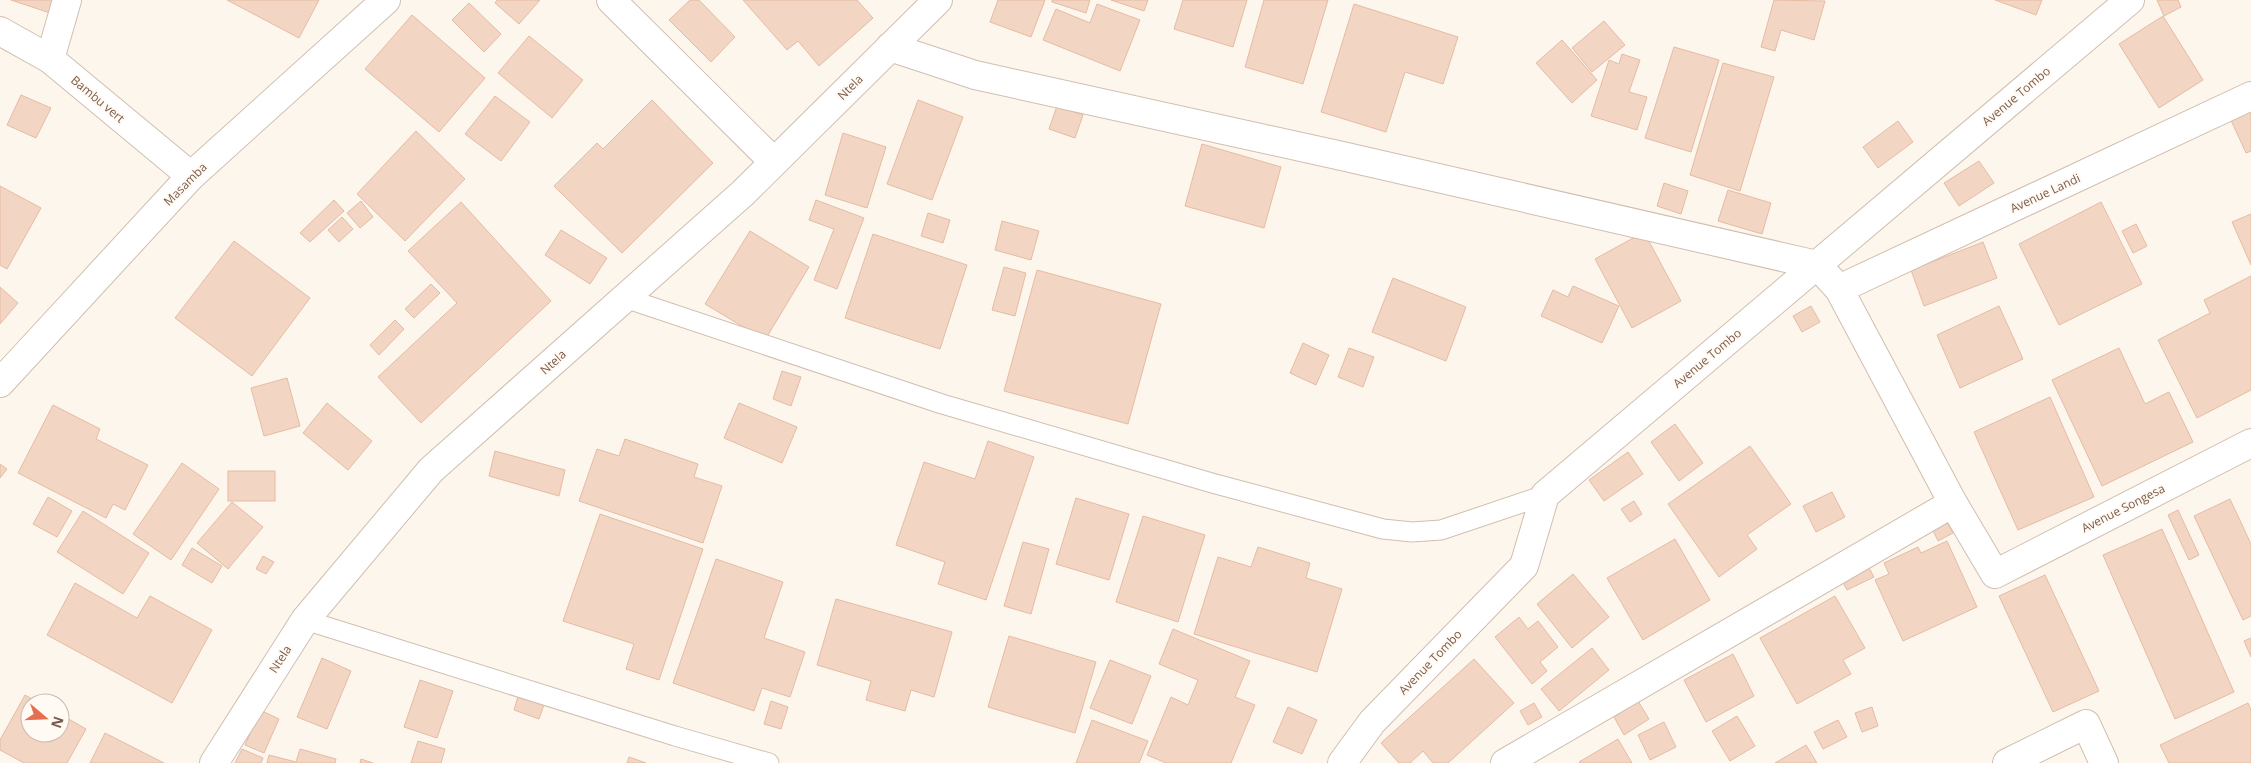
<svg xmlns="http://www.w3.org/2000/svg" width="2251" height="763" font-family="'Open Sans',sans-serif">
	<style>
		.building { fill: #f3d5c3; stroke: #e6bba3 }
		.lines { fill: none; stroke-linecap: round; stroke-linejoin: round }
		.service-casing { stroke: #d1beb0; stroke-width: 21 }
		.minor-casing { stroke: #d1beb0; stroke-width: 30 }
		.service { stroke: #fff; stroke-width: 19 }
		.minor { stroke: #fff; stroke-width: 28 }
		.labels { text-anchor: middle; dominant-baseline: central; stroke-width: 4; stroke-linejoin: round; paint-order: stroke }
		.street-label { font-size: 12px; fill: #7a5c4d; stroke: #fffaf3 }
	</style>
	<rect width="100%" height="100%" fill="#fdf6ec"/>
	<!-- building -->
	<g class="building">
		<path d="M11 0H54L50 13Z"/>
		<path d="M227 0H319L299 38Z"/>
		<path d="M497 0H540L519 24 495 3Z"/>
		<path d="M690 0H699L735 37 711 62 669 20Z"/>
		<path d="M743 0H857L873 18 819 66 798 41 787 50Z"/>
		<path d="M998 0H1045L1031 37 990 22Z"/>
		<path d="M1052 0H1090L1086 13 1052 2Z"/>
		<path d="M1111 0H1148L1144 11Z"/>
		<path d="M1183 0H1247L1233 47 1174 29Z"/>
		<path d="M1264 0H1328L1303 84 1245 67Z"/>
		<path d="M1774 0 1825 1 1814 40 1781 30 1775 51 1761 47Z"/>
		<path d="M1995 0H2042L2036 15Z"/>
		<path d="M2157 0H2178L2181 7 2164 16Z"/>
		<path d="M469 3 501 34 484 52 452 20Z"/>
		<path d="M1097 4 1140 20 1120 71 1043 40 1056 9 1090 23Z"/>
		<path d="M1354 4 1458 37 1443 84 1405 72 1386 132 1321 112Z"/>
		<path d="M412 15 485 78 439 132 365 69Z"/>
		<path d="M2163 16 2203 80 2159 108 2119 44Z"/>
		<path d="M1604 21 1625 45 1592 72 1572 48Z"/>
		<path d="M529 36 583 80 552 118 498 73Z"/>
		<path d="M1562 40 1597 80 1572 103 1536 63Z"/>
		<path d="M1674 47 1719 60 1691 152 1645 138Z"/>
		<path d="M1622 54 1640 60 1629 92 1647 97 1637 130 1591 116 1609 60 1619 64Z"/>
		<path d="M1723 63 1774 77 1740 191 1690 175Z"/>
		<path d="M21 95 51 108 36 138 7 125Z"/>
		<path d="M495 96 530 122 501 161 465 134Z"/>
		<path d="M652 100 713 163 622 253 554 186 597 143 603 149Z"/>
		<path d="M918 100 963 117 932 200 887 184Z"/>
		<path d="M2251 105V151L2246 153 2229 116Z"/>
		<path d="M1057 106 1083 115 1075 138 1049 129Z"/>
		<path d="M1898 121 1913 142 1878 168 1863 147Z"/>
		<path d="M416 131 465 179 405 241 357 194Z"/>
		<path d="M843 133 886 147 867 208 825 195Z"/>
		<path d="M1202 144 1281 167 1264 228 1185 206Z"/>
		<path d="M1979 161 1994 183 1959 206 1944 183Z"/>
		<path d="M1664 183 1688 191 1681 214 1657 206Z"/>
		<path d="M0 186 41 208 7 269 0 265Z"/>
		<path d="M1728 190 1771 203 1762 234 1718 221Z"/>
		<path d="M334 200 344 211 310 242 300 233Z"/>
		<path d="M816 200 864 218 837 289 814 280 834 229 809 220Z"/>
		<path d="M361 201 373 217 360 228 347 213Z"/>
		<path d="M461 202 551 301 421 423 378 377 457 303 408 251Z"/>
		<path d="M2101 202 2142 284 2059 325 2019 244Z"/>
		<path d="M928 213 950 220 943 243 921 236Z"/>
		<path d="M2251 214V265L2232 222Z"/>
		<path d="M342 217 353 229 339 242 328 230Z"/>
		<path d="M1002 221 1039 231 1031 260 995 250Z"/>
		<path d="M2136 224 2147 246 2133 253 2122 231Z"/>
		<path d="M561 230 607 258 590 284 545 255Z"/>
		<path d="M750 231 809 267 765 340 705 304Z"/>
		<path d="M1644 232 1681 301 1632 328 1595 259Z"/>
		<path d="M873 234 967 265 940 349 845 318Z"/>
		<path d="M234 241 310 298 252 376 175 318Z"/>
		<path d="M1983 242 1997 278 1924 306 1911 270Z"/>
		<path d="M1004 267 1026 273 1015 316 992 310Z"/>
		<path d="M1037 270 1161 304 1128 424 1004 391Z"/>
		<path d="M2251 276V390L2197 418 2158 340 2210 313 2204 300Z"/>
		<path d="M1393 278 1466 307 1446 361 1372 332Z"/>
		<path d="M431 284 440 293 414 318 405 309Z"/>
		<path d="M1573 286 1619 306 1602 343 1541 316 1553 290 1568 297Z"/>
		<path d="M0 287 18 303 0 324Z"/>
		<path d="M1811 306 1820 322 1802 332 1793 316Z"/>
		<path d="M1999 306 2023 359 1960 388 1937 335Z"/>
		<path d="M395 320 404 329 379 355 370 345Z"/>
		<path d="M1303 343 1329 355 1316 385 1290 373Z"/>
		<path d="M1349 348 1374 357 1363 387 1338 377Z"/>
		<path d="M2119 348 2145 404 2169 392 2193 442 2102 486 2052 380Z"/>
		<path d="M782 371 801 377 791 406 773 399Z"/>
		<path d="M287 378 300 426 264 436 251 388Z"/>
		<path d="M2050 397 2094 497 2018 530 1974 432Z"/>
		<path d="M327 403 372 441 348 470 303 433Z"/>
		<path d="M739 403 797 427 782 463 724 438Z"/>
		<path d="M53 405 100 429 96 439 148 465 125 510 113 504 106 518 18 473Z"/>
		<path d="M1675 424 1703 463 1679 481 1651 442Z"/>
		<path d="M625 439 698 464 694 477 722 486 703 543 579 501 597 449 619 456Z"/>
		<path d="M988 441 1034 457 986 600 938 584 945 562 896 545 924 462 975 479Z"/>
		<path d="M1750 446 1791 504 1747 535 1757 549 1719 577 1668 504Z"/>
		<path d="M495 451 565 470 559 496 489 476Z"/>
		<path d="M1628 452 1643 474 1604 501 1589 480Z"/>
		<path d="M182 463 219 489 171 560 133 534Z"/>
		<path d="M0 464 7 469 0 478Z"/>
		<rect x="228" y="471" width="47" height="30"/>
		<path d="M1832 492 1845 517 1816 532 1803 506Z"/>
		<path d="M48 497 72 511 57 537 33 524Z"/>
		<path d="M1076 498 1129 514 1109 580 1056 564Z"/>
		<path d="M2230 499 2251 544V616L2243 620 2194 516Z"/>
		<path d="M1634 501 1642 514 1630 522 1621 509Z"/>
		<path d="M232 502 263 527 228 569 197 543Z"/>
		<path d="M2178 510 2199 555 2189 560 2168 515Z"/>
		<path d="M83 511 149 553 123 594 57 552Z"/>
		<path d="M600 514 703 549 659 680 626 669 634 644 563 621Z"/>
		<path d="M1143 516 1205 535 1178 622 1116 602Z"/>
		<path d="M1944 517 1953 533 1938 541 1930 524Z"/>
		<path d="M2162 529 2234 692 2175 719 2103 555Z"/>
		<path d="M1675 539 1710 600 1643 640 1607 578Z"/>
		<path d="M1947 541 1977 607 1903 641 1875 580 1889 574 1884 563 1918 547 1921 553Z"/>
		<path d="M1023 542 1049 549 1031 614 1004 606Z"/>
		<path d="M1258 547 1310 563 1306 578 1342 589 1317 672 1194 634 1218 557 1251 567Z"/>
		<path d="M192 548 222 566 212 583 182 565Z"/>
		<path d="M263 556 274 562 266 574 256 569Z"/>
		<path d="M716 559 783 582 764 638 805 652 790 697 762 688 754 711 673 683Z"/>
		<path d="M1868 566 1874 577 1847 590 1841 579Z"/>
		<path d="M1573 574 1609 617 1572 648 1537 604Z"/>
		<path d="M2045 575 2099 691 2053 712 1999 596Z"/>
		<path d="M75 583 137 618 150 596 212 630 172 703 47 635Z"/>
		<path d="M1835 596 1865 648 1843 660 1851 674 1797 704 1760 638Z"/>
		<path d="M836 599 952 632 934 697 911 690 905 711 866 700 871 681 817 665Z"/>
		<path d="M1519 617 1528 629 1538 621 1558 647 1540 662 1547 671 1532 684 1495 637Z"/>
		<path d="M1173 629 1250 661 1235 697 1255 705 1231 763H1166L1147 755 1171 697 1188 705 1198 680 1159 664Z"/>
		<path d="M1009 636 1096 662 1075 733 988 707Z"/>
		<path d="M2251 638V657L2244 641Z"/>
		<path d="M1592 648 1609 670 1559 711 1541 689Z"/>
		<path d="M1733 654 1754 696 1706 722 1684 680Z"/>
		<path d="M322 658 351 671 327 729 297 717Z"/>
		<path d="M1474 659 1514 703 1448 763H1433L1423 751 1410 763H1399L1381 743Z"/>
		<path d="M1110 660 1151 676 1132 724 1090 708Z"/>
		<path d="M420 680 453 691 437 738 404 727Z"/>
		<path d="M519 693 545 702 539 719 514 710Z"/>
		<path d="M25 695 39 703H30V733H60V714L86 729 67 763H24L0 750V740Z"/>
		<path d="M771 701 788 707 781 729 764 724Z"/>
		<path d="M1638 701 1649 719 1624 735 1614 717Z"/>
		<path d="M1534 703 1542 717 1528 725 1520 711Z"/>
		<path d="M2248 703 2251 710V763H2169L2160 745Z"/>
		<path d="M1288 707 1317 720 1302 754 1273 742Z"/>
		<path d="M1872 707 1878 726 1862 732 1855 713Z"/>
		<path d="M260 710 279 719 264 753 245 745Z"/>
		<path d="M1737 716 1755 746 1730 761 1712 731Z"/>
		<path d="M1092 720 1148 741 1139 763H1076Z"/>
		<path d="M1838 720 1847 737 1823 749 1814 732Z"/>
		<path d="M1664 722 1676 747 1650 760 1638 735Z"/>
		<path d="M105 733 164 763H90Z"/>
		<path d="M1618 739 1632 763H1580L1579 762Z"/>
		<path d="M418 741 445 749 441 763H411Z"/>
		<path d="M1806 745 1817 763H1775Z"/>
		<path d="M242 749 263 758 261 763H235Z"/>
		<path d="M300 749 336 759 335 763H267L269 755 296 762Z"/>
		<path d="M629 757 646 763H627Z"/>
		<path d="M361 759 373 763H360Z"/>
	</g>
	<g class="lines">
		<!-- service casing -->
		<g class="service-casing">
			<g id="service">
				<path d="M625 298 942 404 1212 483 1383 529 1412 532 1441 530 1545 495"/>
				<path d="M305 620 675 736 769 763"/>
			</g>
		</g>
		<!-- minor casing -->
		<g class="minor-casing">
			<g id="minor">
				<path d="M611 0 774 162"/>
				<path d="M0 31 50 59 191 176"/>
				<path d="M890 47 975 75 1342 156 1817 265 1839 289 1953 503 1995 574 2251 443"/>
				<path d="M50 59 67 0"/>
				<path d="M1839 289 2251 96"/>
				<path d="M0 383 191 176 386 0"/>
				<path d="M214 763 305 620 431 470 743 193 938 0"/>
				<path d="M1342 763 1372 722 1524 566 1545 495 2130 0"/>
				<path d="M1505 763 1953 503"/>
				<path d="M2007 763 2086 724 2104 763"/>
			</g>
		</g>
		<!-- service -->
		<use href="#service" class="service"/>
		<!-- minor -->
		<use href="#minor" class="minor"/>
	</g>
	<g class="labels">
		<!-- street labels -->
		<g class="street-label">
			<text transform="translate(850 87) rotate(-45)">Ntela</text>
			<text transform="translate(2016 96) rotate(-40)">Avenue Tombo</text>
			<text transform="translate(98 99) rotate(40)">Bambu vert</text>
			<text transform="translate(185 184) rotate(-45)">Masamba</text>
			<text transform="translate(2045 193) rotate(-25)">Avenue Landi</text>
			<text transform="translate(1707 358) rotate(-40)">Avenue Tombo</text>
			<text transform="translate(553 362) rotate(-42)">Ntela</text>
			<text transform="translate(2123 508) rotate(-27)">Avenue Songesa</text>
			<text transform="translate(280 659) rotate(-57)">Ntela</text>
			<text transform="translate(1430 662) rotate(-46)">Avenue Tombo</text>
		</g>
	</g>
	<!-- north arrow -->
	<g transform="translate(45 718) rotate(109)"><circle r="24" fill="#fffaf3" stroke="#cabbb1"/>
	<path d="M0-4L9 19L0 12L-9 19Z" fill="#e76f51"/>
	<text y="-8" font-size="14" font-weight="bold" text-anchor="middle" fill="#7a5c4d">N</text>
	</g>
</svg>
